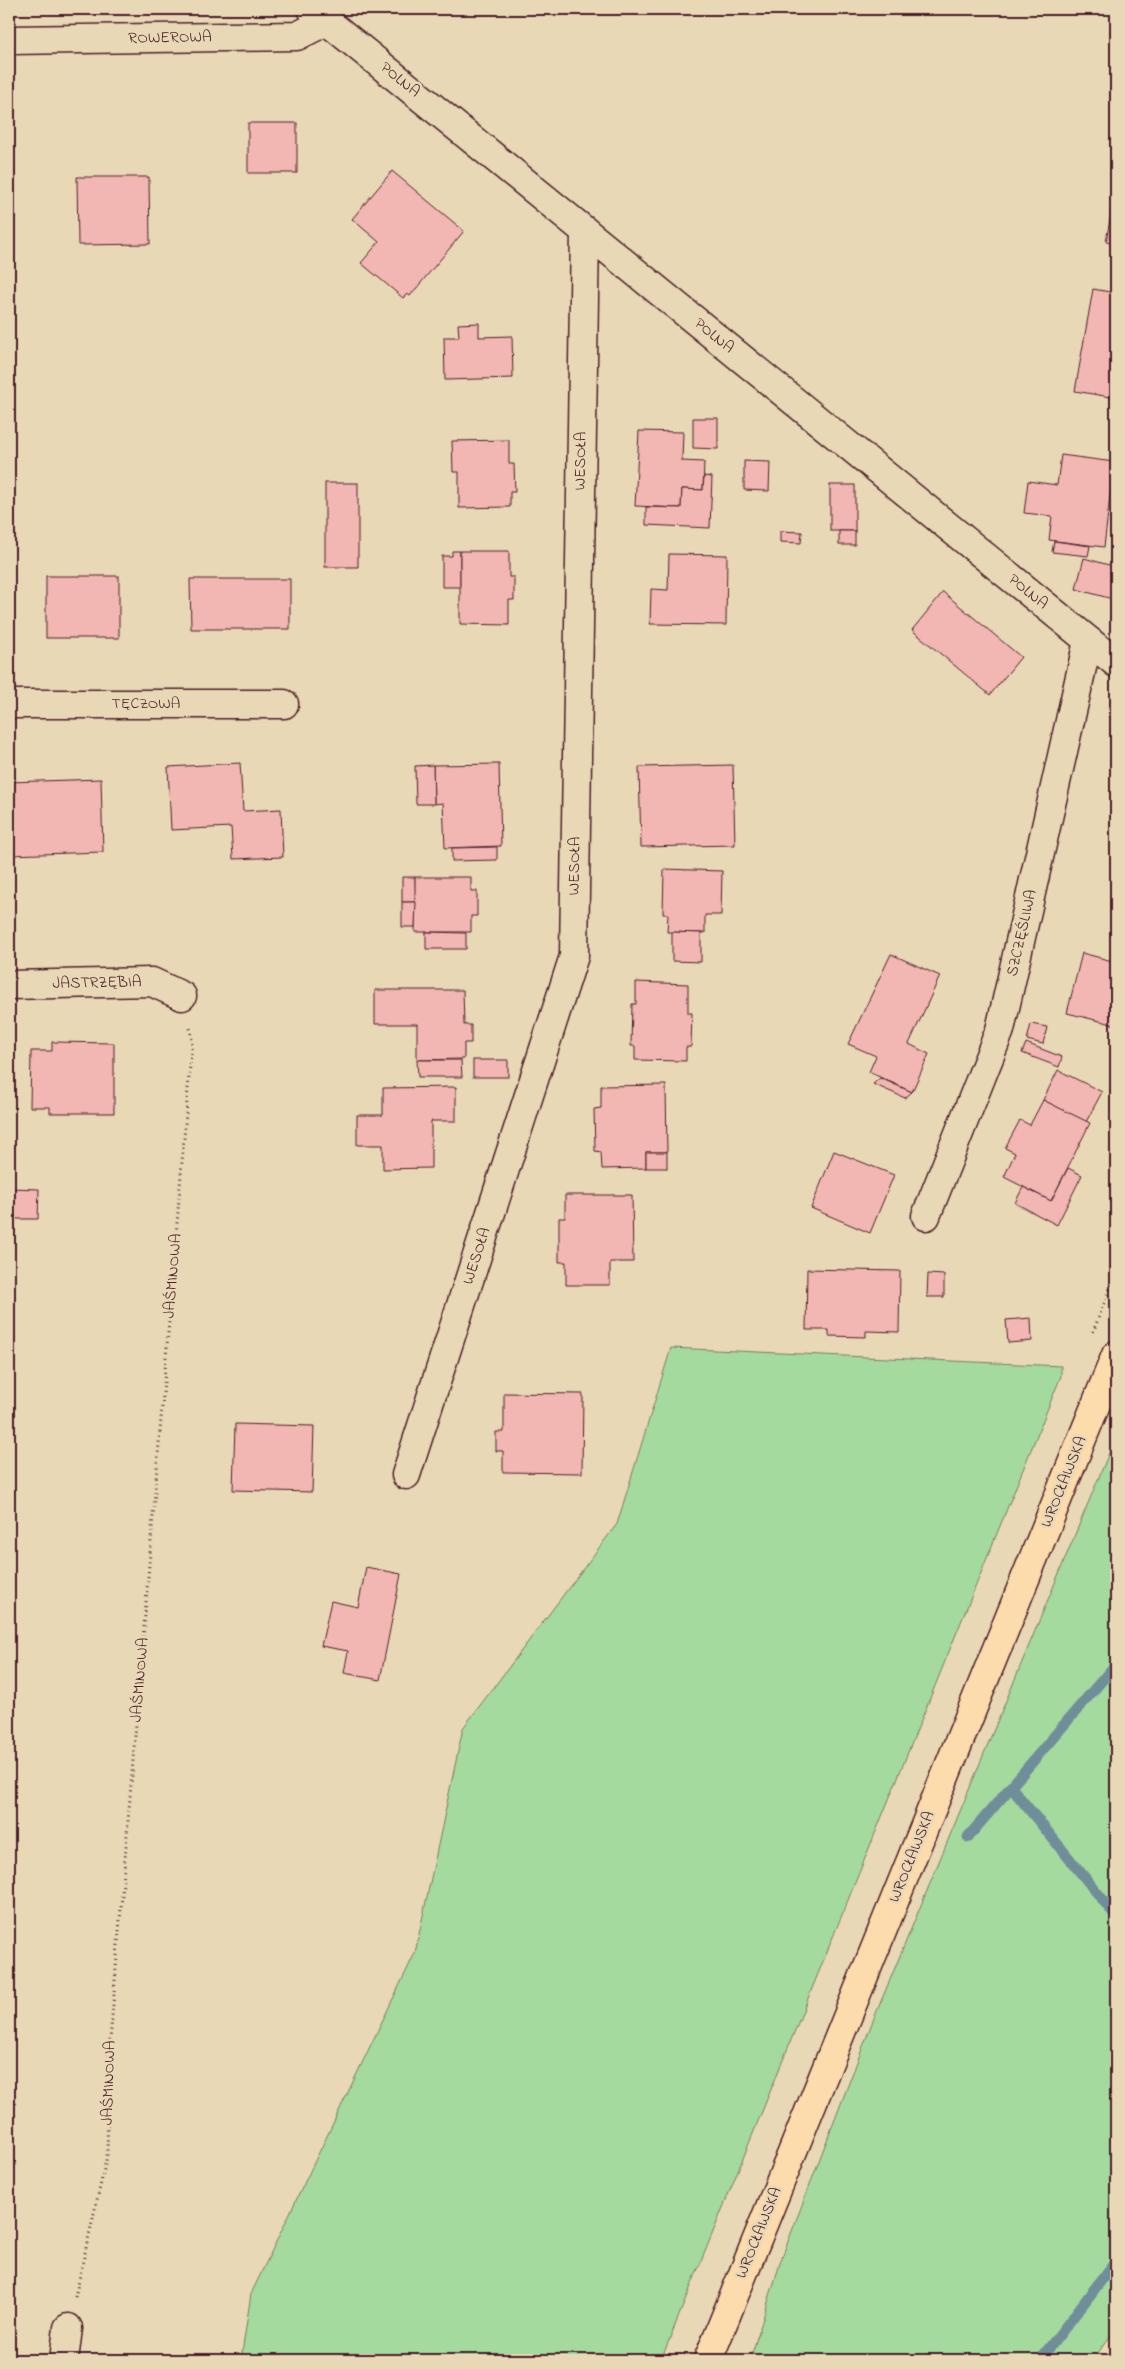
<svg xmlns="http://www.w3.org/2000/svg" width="1125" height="2369" font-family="'Indie Flower',sans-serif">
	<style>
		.green { fill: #a4da9e; stroke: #777c64 }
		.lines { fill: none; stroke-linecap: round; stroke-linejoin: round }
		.stream { stroke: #6f8e9a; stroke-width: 11 }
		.building { fill: #f2b6b3; stroke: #4a1f2b }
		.minor-casing { stroke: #4a1f2b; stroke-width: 31 }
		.major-casing { stroke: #4a1f2b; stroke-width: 31 }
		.path { stroke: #4a1f2b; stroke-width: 3; stroke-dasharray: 1 4; stroke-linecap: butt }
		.minor { stroke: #e9d8b5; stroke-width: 28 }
		.major { stroke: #fcdcac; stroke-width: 28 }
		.labels { text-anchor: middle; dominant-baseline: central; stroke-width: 5; stroke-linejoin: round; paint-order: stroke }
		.street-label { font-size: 16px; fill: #4a1f2b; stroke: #e9d8b5 }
	</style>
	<rect width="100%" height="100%" fill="#e9d8b5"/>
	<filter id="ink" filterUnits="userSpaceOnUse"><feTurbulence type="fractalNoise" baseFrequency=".02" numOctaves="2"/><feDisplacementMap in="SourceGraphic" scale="10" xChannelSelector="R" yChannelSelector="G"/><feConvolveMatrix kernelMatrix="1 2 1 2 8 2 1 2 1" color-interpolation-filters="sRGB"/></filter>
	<g filter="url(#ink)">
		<!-- green -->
		<g class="green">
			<path d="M671 1348 1061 1366V1376L661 2360H241L251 2294 415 1953 463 1728 617 1524Z"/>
			<path d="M1116 1436V2328L1093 2360H750L782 2257 872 2023Z"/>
		</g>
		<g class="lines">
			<!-- stream -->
			<g class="stream">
				<path d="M1011 1787 1116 1916"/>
				<path d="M968 1837 1116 1664"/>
				<path d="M1040 2360 1116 2261"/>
			</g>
		</g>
		<!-- building -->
		<g class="building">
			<rect x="248" y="123" width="49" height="50"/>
			<path d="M392 171 464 231 410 296 407 294 403 298 361 263 379 242 352 219Z"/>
			<path d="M77 177H149L150 244 78 245Z"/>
			<path d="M1116 184V244L1106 242Z"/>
			<path d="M1093 289 1116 293V398L1075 391Z"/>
			<path d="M479 323V337L512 336 513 378 445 380 444 337H459L458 324Z"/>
			<path d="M693 418H718V449L693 448Z"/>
			<path d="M639 431 683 432 682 461 704 462 703 490 682 489 681 508 635 506Z"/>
			<path d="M509 440V464H514L515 492H510V507L459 508V472H453L452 441Z"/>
			<path d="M1061 455 1114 462 1104 547 1049 540 1052 516 1024 513 1028 481 1057 485Z"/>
			<path d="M744 461 770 462 769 491 744 490Z"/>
			<path d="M704 476 712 477 710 528 646 525V507L681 508 682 489 703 490Z"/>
			<rect x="325" y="483" width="33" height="84"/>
			<rect x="830" y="485" width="25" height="46"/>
			<path d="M780 531 802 532 801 543 780 542Z"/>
			<rect x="839" y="531" width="16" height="14"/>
			<path d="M1054 541 1090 546 1088 556 1052 552Z"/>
			<path d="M452 551H460V587H442V556H452Z"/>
			<path d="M460 551H509V577H514V600H509V625L460 624Z"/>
			<path d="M669 554 727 555 726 625 650 624 651 589 668 590Z"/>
			<path d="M1084 558 1116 567V600L1076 589Z"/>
			<rect x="46" y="576" width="73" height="62"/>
			<path d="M190 579H290V629H191Z"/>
			<path d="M943 592 1021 657 990 695 912 630Z"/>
			<path d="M240 763 243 811 281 809 283 857 233 859 231 827 171 830 168 767Z"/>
			<path d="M499 764 501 846 445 848 443 803 434 804 433 765Z"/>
			<path d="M433 765 434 804H416L415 766Z"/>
			<path d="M733 765 735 845 641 847 639 767Z"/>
			<path d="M101 779 103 852 9 855V782Z"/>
			<path d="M497 847V860L452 861V848Z"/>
			<path d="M664 869 722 871 721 915H705V933L667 932 668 914H663Z"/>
			<path d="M402 877H415L416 902H402Z"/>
			<path d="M415 877H471V891H477V916H471V932H415Z"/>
			<path d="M402 902H416L415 927H402Z"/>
			<path d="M426 932 466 933V949H426Z"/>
			<path d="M672 932 701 933V962L672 961Z"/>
			<path d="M1082 953 1116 962V1025L1067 1013Z"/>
			<path d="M891 954 940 976 909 1044 929 1054 912 1092 869 1072 876 1056 848 1044Z"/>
			<path d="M636 982 688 984V1013H692L691 1047H686V1061L635 1060V1046H631L632 1004H636Z"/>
			<path d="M375 990H463L464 1025H471V1043H464V1059L417 1060V1024H375Z"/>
			<path d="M1031 1024 1047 1027 1043 1044 1027 1040Z"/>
			<path d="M52 1042 114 1043V1113H50V1107H30L31 1051H52Z"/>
			<path d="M1026 1043 1062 1057 1059 1067 1022 1053Z"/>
			<path d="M417 1060H461L462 1077H418Z"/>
			<rect x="473" y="1060" width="35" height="17"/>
			<path d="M1058 1070 1102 1092 1086 1122 1043 1100Z"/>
			<path d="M880 1078 912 1092 905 1098 873 1084Z"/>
			<path d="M666 1085 667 1152H646V1168L602 1169 601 1152 595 1151 594 1109 601 1108V1086Z"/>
			<path d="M456 1087V1121H431V1168L383 1169V1145H357V1115H383V1088Z"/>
			<path d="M1043 1100 1090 1123 1051 1201 1004 1177 1015 1153 1005 1148 1020 1120 1030 1125Z"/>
			<path d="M834 1151 894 1175 870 1233 811 1208Z"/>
			<rect x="646" y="1152" width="21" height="16"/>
			<path d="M1068 1168 1082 1175 1057 1225 1015 1203 1023 1187 1051 1201Z"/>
			<path d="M11 1188 39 1189 38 1219H11Z"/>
			<path d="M565 1195H632L633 1262H610V1285H566V1262H559V1218H565Z"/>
			<path d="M807 1269 900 1271 899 1332 866 1331V1337L829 1336V1330H806Z"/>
			<path d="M928 1274 944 1275V1297H927Z"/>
			<path d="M1031 1318 1032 1341 1008 1343 1006 1320Z"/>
			<path d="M504 1393 583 1394 582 1473 503 1472V1451H496V1432H504Z"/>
			<path d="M235 1424 314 1426 312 1492 233 1490Z"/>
			<path d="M366 1567 401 1574 380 1680 344 1673 348 1651 321 1646 331 1601 358 1607Z"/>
		</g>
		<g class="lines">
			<!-- minor casing -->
			<g class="minor-casing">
				<g id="minor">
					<path d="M312 9 1116 663"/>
					<path d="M9 40 297 36 327 21"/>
					<path d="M9 704H284"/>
					<path d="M9 985 152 982 182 996"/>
					<path d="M926 1216 1000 1030 1088 641"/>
					<path d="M406 1475 574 956 585 231"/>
					<path d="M64 2360 68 2328"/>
				</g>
			</g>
			<!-- major casing -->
			<g class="major-casing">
				<path id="major" d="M708 2360 1116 1355"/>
			</g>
			<!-- path -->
			<g class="path">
				<path d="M1093 1332 1116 1273"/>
				<path d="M75 2297 107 2156 109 2054 192 1040 190 1028"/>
			</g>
			<!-- minor -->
			<use href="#minor" class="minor"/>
			<!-- major -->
			<use href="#major" class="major"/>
		</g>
	</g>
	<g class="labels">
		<!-- street labels -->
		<g class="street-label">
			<text transform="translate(170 38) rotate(-1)">ROWEROWA</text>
			<text transform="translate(400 80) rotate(39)">POLNA</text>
			<text transform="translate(714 336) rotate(39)">POLNA</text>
			<text transform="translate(581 461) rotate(-89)">WESOŁA</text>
			<text transform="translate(1028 592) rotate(39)">POLNA</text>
			<text x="146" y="704">TĘCZOWA</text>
			<text transform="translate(575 866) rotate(-89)">WESOŁA</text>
			<text transform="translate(1022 933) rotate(-77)">SZCZĘŚLIWA</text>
			<text transform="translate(97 983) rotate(-1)">JASTRZĘBIA</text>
			<text transform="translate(477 1256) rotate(-72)">WESOŁA</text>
			<text transform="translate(173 1276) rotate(-85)">JAŚMINOWA</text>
			<text transform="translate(1064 1482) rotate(-68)">WROCŁAWSKA</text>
			<text transform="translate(140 1680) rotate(-85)">JAŚMINOWA</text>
			<text transform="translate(912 1857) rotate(-68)">WROCŁAWSKA</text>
			<text transform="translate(109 2083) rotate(-88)">JAŚMINOWA</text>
			<text transform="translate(759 2233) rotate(-68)">WROCŁAWSKA</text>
		</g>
	</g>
	<!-- margin -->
	<rect width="1125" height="2369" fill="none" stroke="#e9d8b5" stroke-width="30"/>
	<rect x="15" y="15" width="1095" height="2339" fill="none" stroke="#4a1f2b" stroke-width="2" filter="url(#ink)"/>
</svg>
